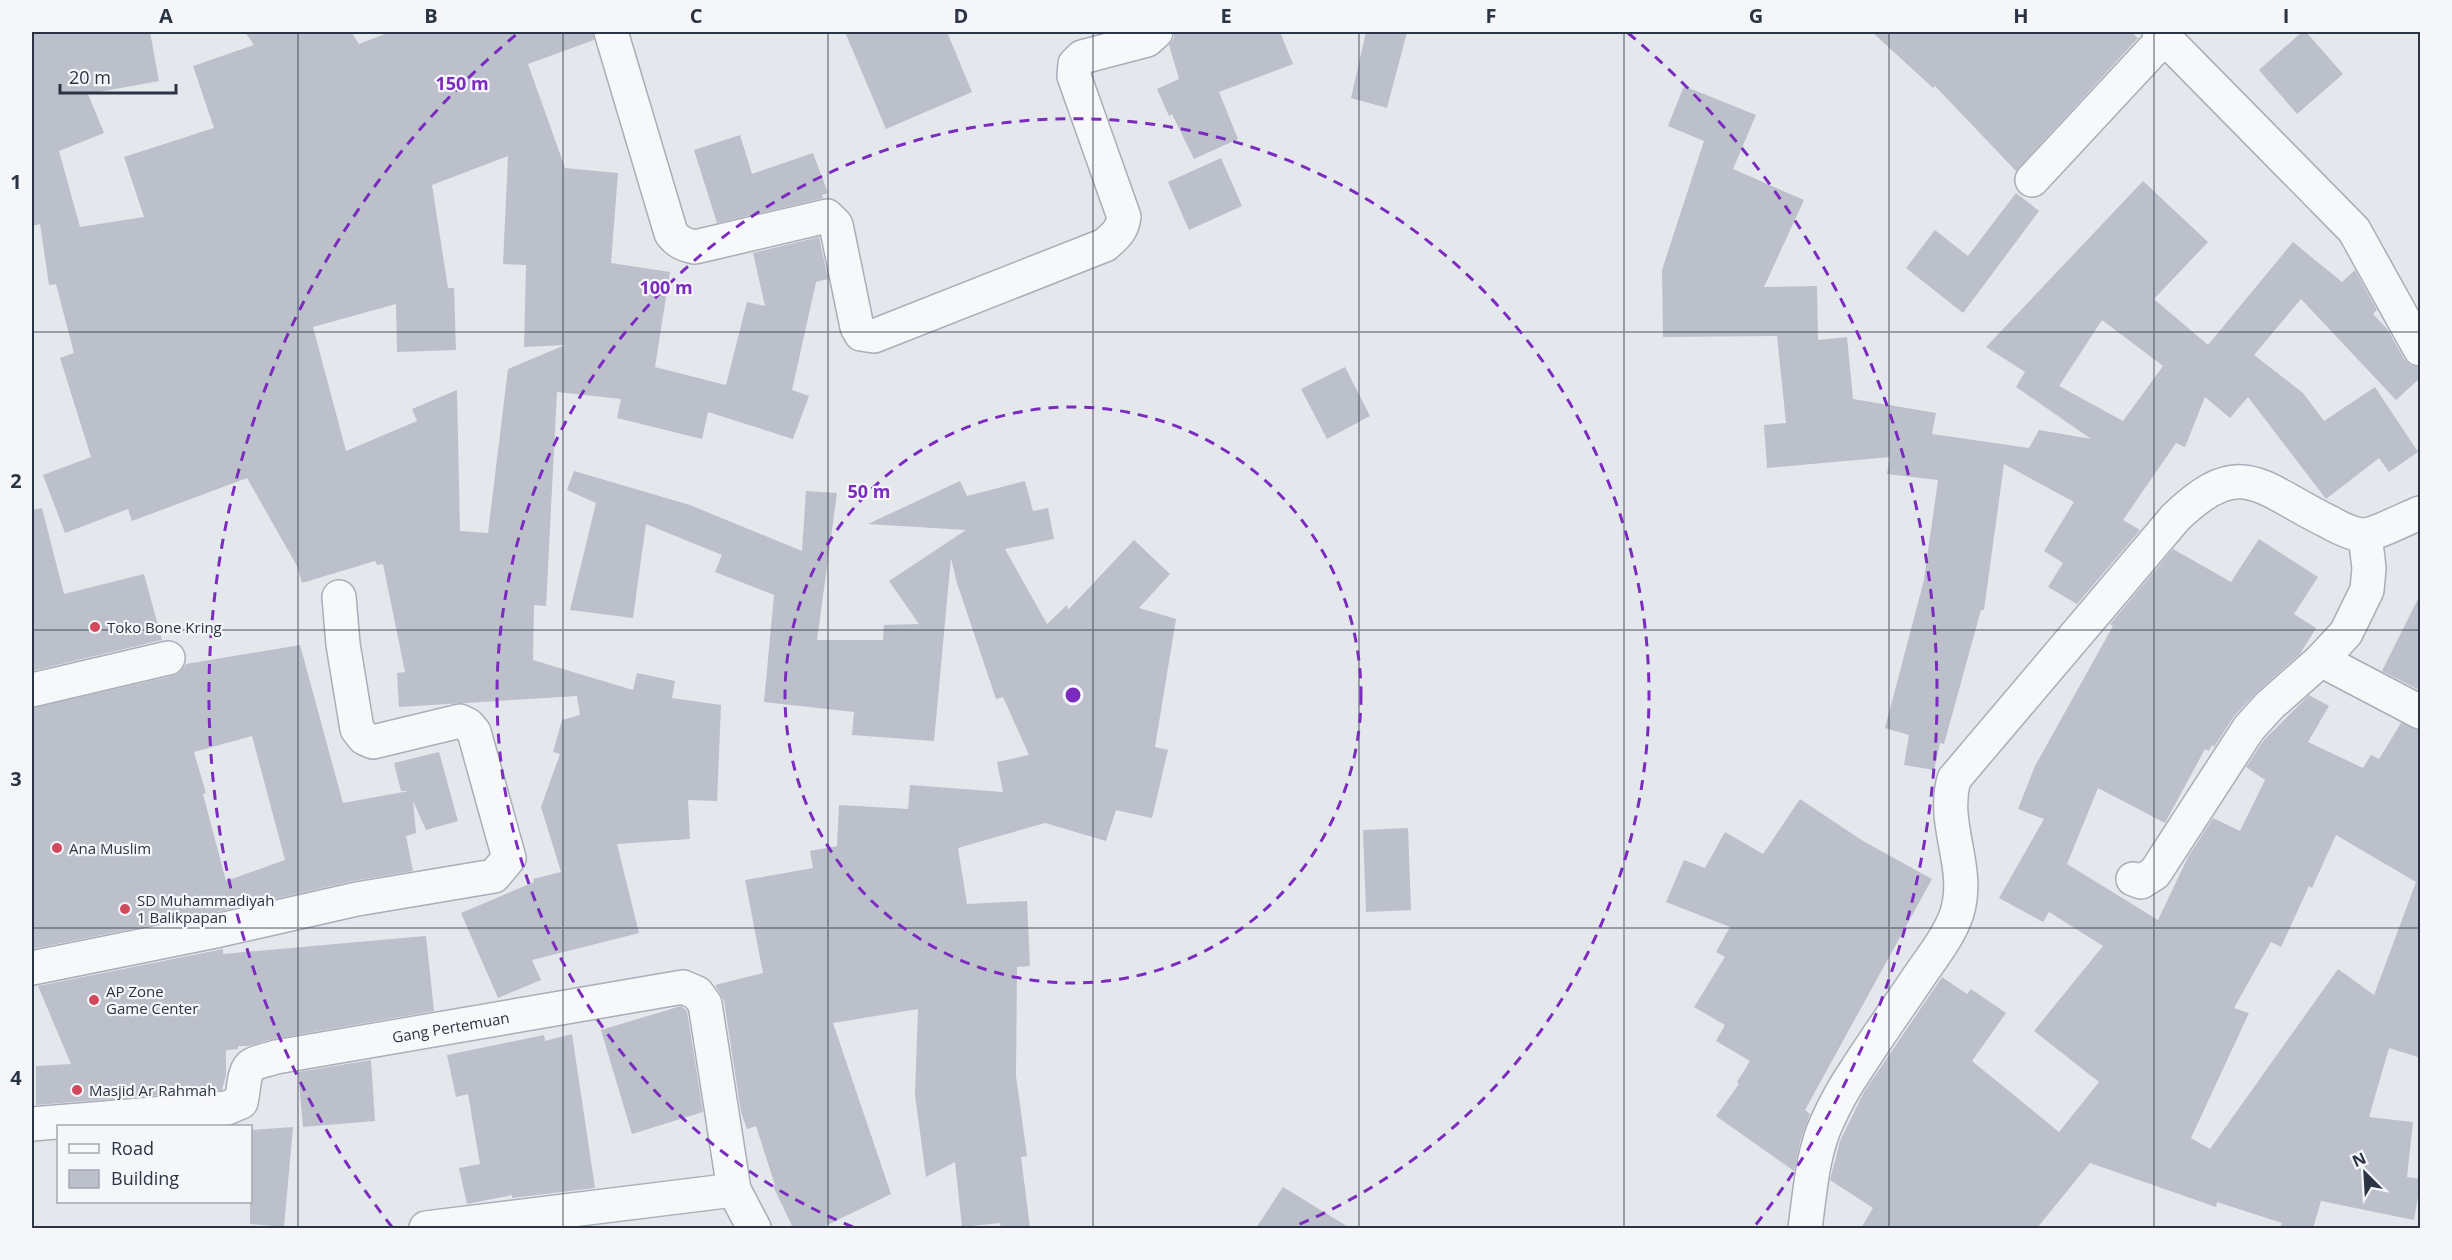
<svg xmlns="http://www.w3.org/2000/svg" width="2452" height="1260" font-family="'Open Sans',sans-serif">
	<style>
		.building { fill: #bbc0ca; fill-rule: evenodd }
		.lines { fill: none; stroke-linecap: round; stroke-linejoin: round }
		.minor-casing { stroke: #a9aeb7; stroke-width: 36 }
		.minor { stroke: #f7f8fa; stroke-width: 33 }
		.grid { fill: none; stroke: #2b3445; stroke-width: 1.5; stroke-opacity: 0.55 }
		.ring { fill: none; stroke: #7b2cbf; stroke-width: 3; stroke-dasharray: 10 8 }
		.poi-dot { fill: #d1495b; stroke: #f4f6f9; stroke-width: 2 }
		.labels { text-anchor: middle; dominant-baseline: central; stroke-width: 4.5; stroke-linejoin: round; paint-order: stroke }
		.poi-label { font-size: 15px; fill: #2b3445; stroke: #f4f6f9; text-anchor: start }
		.street-label { font-size: 15px; fill: #2b3445; stroke: #f4f6f9 }
		.centre { fill: #7b2cbf; stroke: #f4f6f9; stroke-width: 3 }
		.ring-label { font-size: 18px; text-anchor: middle; font-weight: bold; fill: #7b2cbf; stroke: #f4f6f9; stroke-width: 4.5; stroke-linejoin: round; paint-order: stroke }
		.neatline { fill: none; stroke: #2b3445; stroke-width: 2 }
		.grid-label { font-size: 20px; text-anchor: middle; font-weight: bold; fill: #2b3445 }
	</style>
	<rect width="100%" height="100%" fill="#e4e7ec"/>
	<!-- building -->
	<g class="building">
		<path d="M32 32H150L159 81 88 94 104 133 59 151 80 227 144 217 124 157 214 128 193 66 254 45 245 32H351L359 44 390 32H593L594 40 528 64 565 168 618 173 611 263 670 272 655 367 726 385 747 302 765 306 753 253 819 237 828 279 816 282 792 390 809 396 793 439 708 412 702 439 617 418 621 399 557 392 546 606 534 605 533 660 633 690 637 673 675 681 672 698 721 705 717 801 688 800 690 839 617 844 639 933 532 960 541 980 498 998 461 913 534 882 533 879 561 872 541 807 560 754 553 752 562 720 580 715 577 696 399 707 397 673 405 672 383 564 377 565 375 561 302 583 297 566 247 478 132 521 128 509 65 533 43 475 91 457 60 358 74 353 56 284 49 285 40 224 32 226ZM508 156 503 264 526 265 524 347 565 345 508 369 488 533 460 531 457 390 412 409 417 421 346 451 313 327 396 304 397 352 456 350 454 288H448L432 185Z"/>
		<path d="M845 32H947L972 92 886 129Z"/>
		<path d="M1174 32H1280L1293 64 1219 92 1238 139 1194 159 1172 114 1169 116 1157 89 1179 79 1169 45 1174 38Z"/>
		<path d="M1366 32H1407L1387 108 1351 98Z"/>
		<path d="M1872 32H2131L2138 38 2016 171 1935 86 1933 88Z"/>
		<path d="M2302 32H2306L2343 74 2297 114 2259 70Z"/>
		<path d="M1684 86 1756 115 1733 169 1804 200 1764 287 1817 286 1818 340 1847 337 1853 399 1936 413 1932 434 2029 448 2039 430 2091 439 2016 387 2025 372 1986 347 2143 181 2208 242 2154 299 2208 345 2293 242 2342 282 2355 270 2377 310 2373 314 2388 330 2404 359 2411 365 2421 368V377L2396 400 2301 299 2254 355 2303 393 2324 421 2375 387 2418 452 2389 472 2379 458 2326 499 2248 397 2230 418 2205 397 2185 447 2176 443 2123 520 2140 530 2077 604 2048 587 2063 563 2044 551 2074 502 2004 464 1984 610H1981L1944 744 1940 743 1934 770 1904 765 1909 735 1885 728 1924 580 1938 480 1887 474 1890 457 1767 468 1764 425 1786 423 1777 336 1663 337 1662 270 1704 141 1668 126ZM2102 320 2163 366 2123 421 2059 386Z"/>
		<path d="M740 135 752 174 813 153 828 193 822 195 823 198 717 223 694 150Z"/>
		<path d="M1221 158 1242 206 1189 230 1168 182Z"/>
		<path d="M2016 193 2039 211 1963 313 1906 268 1935 230 1968 256Z"/>
		<path d="M1345 367 1370 416 1327 439 1301 389Z"/>
		<path d="M574 471 690 505 802 551 806 491 837 493 817 640H883L884 625 919 624 889 581 966 530 868 524 960 481 967 496 1025 481 1033 511 1048 508 1054 539 1005 549 1047 624 1067 605 1068 610 1134 540 1170 574 1139 608 1176 619 1155 747 1168 750 1152 818 1116 810 1106 841 1045 823 958 848 967 904 1027 901 1030 966 1017 967 1016 1076 1027 1156 1021 1157 1030 1228H1001L1000 1223 962 1227 955 1162 926 1177 915 1095 918 1009 833 1023 891 1194 821 1228H793L773 1186 775 1185 756 1126 747 1129 741 1112 724 1001 715 985 763 973 745 880 813 868 810 851 837 846 839 805 908 809 910 785 1003 792 997 762 1029 755 1003 697 996 699 957 583 951 558 934 741 852 735 854 712 764 702 774 595 715 572 722 555 646 524 633 618 570 610 596 503 567 490Z"/>
		<path d="M42 508 64 594 144 574 162 640 32 671V510Z"/>
		<path d="M2259 539 2318 577 2294 614 2316 628 2300 654 2258 691 2235 715 2214 747 2212 745 2209 751 2205 749 2165 823 2098 788 2067 864 2158 920 2188 857 2213 818 2240 831 2265 780 2246 767 2264 740 2309 695 2329 706 2308 742 2363 768 2371 755 2379 759 2401 723 2421 731V1058L2389 1048 2369 1117 2413 1122 2407 1177 2421 1179 2414 1220 2321 1201 2313 1228H2280L2282 1223 2217 1202 2216 1207 2090 1163 2037 1228H1861L1873 1208 1830 1180 1840 1141 1864 1092 1942 977 1967 994 1971 989 2006 1013 1972 1061 2059 1132 2099 1082 2034 1031 2103 946 2049 912 2043 922 1999 898 2044 819 2018 809 2035 766 2113 626 2110 624 2173 549 2231 582ZM2336 835 2416 882 2374 995 2338 969 2210 1149 2191 1138 2249 1013 2234 1008 2271 942 2281 947 2309 886 2312 888Z"/>
		<path d="M2421 593V691L2382 671Z"/>
		<path d="M300 645 343 803 409 791H401L394 763 439 752 458 821 426 830 413 801 416 833 406 836 413 871 353 881 216 912 32 949V708L172 676 180 672 186 664ZM252 736 285 860 226 881 203 794 206 793 194 752Z"/>
		<path d="M1800 799 1863 841 1932 879 1805 1110 1810 1114 1800 1142 1794 1171 1716 1116 1739 1084 1737 1082 1750 1061 1716 1041 1725 1025 1694 1007 1725 957 1716 952 1730 927 1666 902 1684 860 1705 868 1725 832 1763 854Z"/>
		<path d="M1408 828 1411 910 1366 912 1363 830Z"/>
		<path d="M426 936 434 1011 273 1039 248 1046H238V1049L226 1050V1075L222 1090 36 1105V1066L71 1064 38 986 223 949V954Z"/>
		<path d="M681 1006 687 1011 703 1112 632 1134 601 1030Z"/>
		<path d="M572 1034 595 1188 512 1198V1195L467 1204 459 1168 480 1164 468 1094 456 1097 447 1055 544 1035 545 1041Z"/>
		<path d="M371 1060 375 1121 303 1127 298 1072Z"/>
		<path d="M293 1127 284 1227 250 1224V1130Z"/>
		<path d="M1283 1187 1350 1228H1256Z"/>
	</g>
	<g class="lines">
		<!-- minor casing -->
		<g class="minor-casing">
			<g id="minor">
				<path d="M611 32 671 233C677 242 685 245 695 247L827 216 836 225 857 327 861 334 874 336 1105 245C1115 236 1122 231 1124 217L1074 76 1075 64 1082 57 1147 40 1156 32"/>
				<path d="M2159 32 2354 230 2420 349"/>
				<path d="M2032 180 2165 37"/>
				<path d="M2321 660 2420 712"/>
				<path d="M32 690 168 658"/>
				<path d="M2133 879 2141 882 2155 873 2249 728 2270 705 2321 660 2346 633 2367 590 2369 568 2365 535"/>
				<path d="M32 968 220 930 357 899 494 876 509 858 474 732 468 725 460 721 373 742 364 738 357 729 343 644 339 597"/>
				<path id="s1" d="M32 1124 227 1108 241 1102C244 1092 243 1070 252 1065 258 1061 268 1060 276 1057L683 987 697 993 705 1004 734 1190 754 1228"/>
				<path d="M426 1228 734 1190"/>
				<path d="M1805 1228C1810 1194 1812 1154 1827 1122 1835 1104 1845 1086 1856 1070 1877 1037 1900 1005 1922 972 1934 955 1950 934 1957 913 1971 866 1941 826 1954 779L2175 518C2241 453 2261 489 2329 522 2338 527 2354 535 2364 535 2374 535 2409 517 2420 513"/>
			</g>
		</g>
		<!-- minor -->
		<use href="#minor" class="minor"/>
	</g>
	<!-- grid -->
	<path class="grid" d="M298 32V1228M563 32V1228M828 32V1228M1093 32V1228M1359 32V1228M1624 32V1228M1889 32V1228M2154 32V1228M32 332H2420M32 630H2420M32 928H2420"/>
	<!-- distance rings -->
	<g class="ring">
		<circle cx="1073" cy="695" r="288"/>
		<path d="M853 1227A576 576 0 1 1 1293 1227"/>
		<path d="M392 1227A864 864 0 0 1 518 33M1628 33A864 864 0 0 1 1754 1227"/>
	</g>
	<!-- markers -->
	<g class="poi-dot">
		<circle cx="95" cy="627" r="6"/>
		<circle cx="57" cy="848" r="6"/>
		<circle cx="125" cy="909" r="6"/>
		<circle cx="94" cy="1000" r="6"/>
		<circle cx="77" cy="1090" r="6"/>
	</g>
	<g class="labels">
		<!-- poi labels -->
		<g class="poi-label">
			<text x="107" y="627">Toko Bone Kring</text>
			<text x="69" y="848">Ana Muslim</text>
			<text x="137" y="900">SD Muhammadiyah<tspan x="137" dy="17">1 Balikpapan</tspan></text>
			<text x="106" y="991">AP Zone<tspan x="106" dy="17">Game Center</tspan></text>
			<text x="89" y="1090">Masjid Ar Rahmah</text>
		</g>
		<!-- street labels -->
		<g class="street-label">
			<text stroke="none"><textPath href="#s1" startOffset="453">Gang Pertemuan</textPath></text>
		</g>
	</g>
	<circle cx="1073" cy="695" r="9" class="centre"/>
	<g class="ring-label">
		<text x="462" y="90">150 m</text>
		<text x="666" y="294">100 m</text>
		<text x="869" y="498">50 m</text>
	</g>
	<!-- border -->
	<rect width="2452" height="1260" fill="none" stroke="#f4f6f9" stroke-width="66"/>
	<!-- legend -->
	<rect x="57" y="1125" width="195" height="78" fill="#f4f6f9" stroke="#a4a8b1" stroke-width="1.5"/>
	<rect x="69" y="1144" width="30" height="9" fill="#f7f8fa" stroke="#a4a8b1" stroke-width="1.5"/>
	<text x="111" y="1155" font-size="18" fill="#2b3445">Road</text>
	<rect x="69" y="1170" width="30" height="18" fill="#bbc0ca" stroke="#a4a8b1" stroke-width="1.5"/>
	<text x="111" y="1185" font-size="18" fill="#2b3445">Building</text>
	<!-- north arrow -->
	<g transform="translate(2365 1173) rotate(336)" stroke="#f4f6f9" stroke-width="4.5" paint-order="stroke">
	<path d="M0-4.5L10 22L0 15L-10 22Z" fill="#2b3445"/>
	<text y="-9" font-size="16" font-weight="bold" text-anchor="middle" fill="#2b3445">N</text>
	</g>
	<!-- scale -->
	<path d="M60 84v9h116v-9" fill="none" stroke="#2b3445" stroke-width="3"/>
	<text x="69" y="84" font-size="18" fill="#2b3445" stroke="#f4f6f9" stroke-width="4.5" paint-order="stroke">20 m</text>
	<rect x="33" y="33" width="2386" height="1194" class="neatline"/>
	<g class="grid-label">
		<text x="166" y="23">A</text>
		<text x="431" y="23">B</text>
		<text x="696" y="23">C</text>
		<text x="961" y="23">D</text>
		<text x="1226" y="23">E</text>
		<text x="1491" y="23">F</text>
		<text x="1756" y="23">G</text>
		<text x="2021" y="23">H</text>
		<text x="2286" y="23">I</text>
		<text x="16" y="189">1</text>
		<text x="16" y="488">2</text>
		<text x="16" y="786">3</text>
		<text x="16" y="1085">4</text>
	</g>
</svg>
